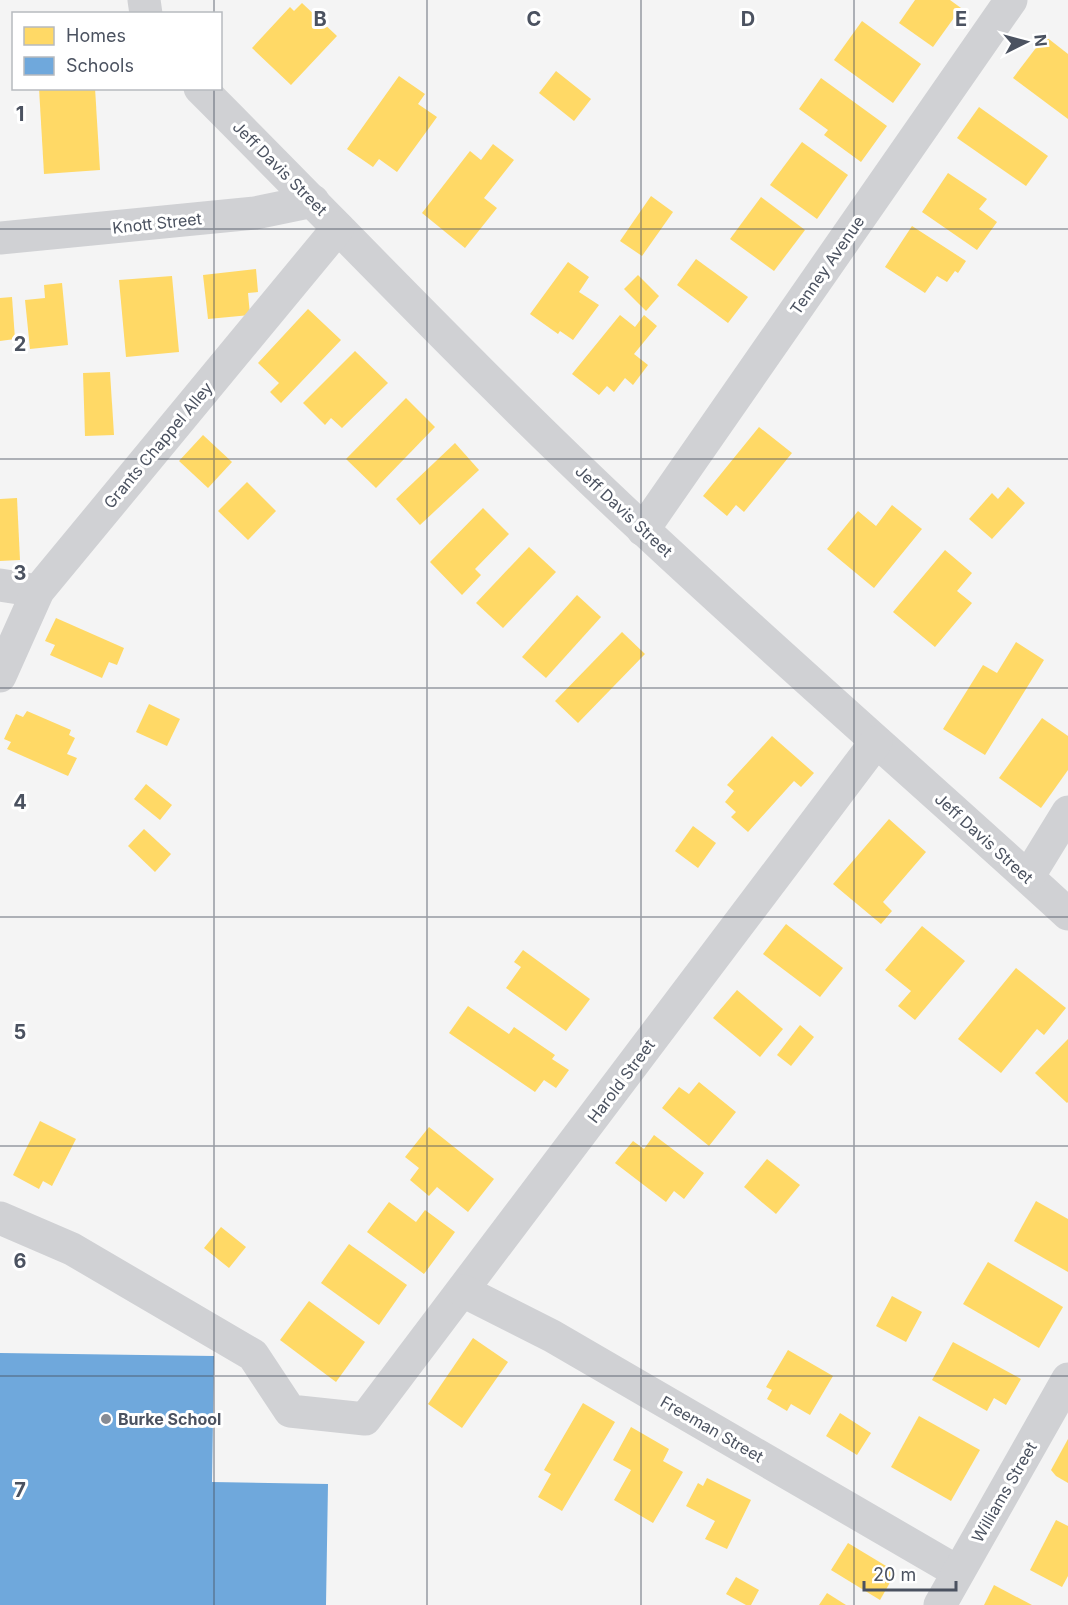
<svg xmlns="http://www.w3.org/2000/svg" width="1068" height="1605" font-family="Inter,sans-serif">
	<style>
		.homes { fill: #ffd966 }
		.schools { fill: #6fa8dc }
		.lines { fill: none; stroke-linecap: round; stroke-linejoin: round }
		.minor { stroke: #d0d1d4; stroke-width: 33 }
		.grid { fill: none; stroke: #4b5260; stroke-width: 1.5; stroke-opacity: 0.55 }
		.poi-dot { fill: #868b94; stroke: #fff; stroke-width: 2 }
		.labels { text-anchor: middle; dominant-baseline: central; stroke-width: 6; stroke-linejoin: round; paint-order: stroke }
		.street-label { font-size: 16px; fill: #4b5260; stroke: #fff }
		.poi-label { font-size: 16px; font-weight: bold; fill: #4b5260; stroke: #fff; text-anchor: start }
		.grid-label { font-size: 20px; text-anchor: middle; font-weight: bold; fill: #4b5260; stroke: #fff; stroke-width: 6; stroke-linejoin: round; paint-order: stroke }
	</style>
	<rect width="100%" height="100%" fill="#f4f4f4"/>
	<!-- homes -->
	<g class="homes">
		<path d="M915 0H950L961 8 933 47 899 23Z"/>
		<path d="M302 3 337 36 291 85 252 48 290 7 294 11Z"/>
		<path d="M862 21 921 64 893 103 834 60Z"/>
		<path d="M1045 36 1068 54V119L1013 78Z"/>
		<path d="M556 71 591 99 574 121 539 93Z"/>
		<path d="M399 76 425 94 418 104 437 117 397 172 379 159 373 167 347 149Z"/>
		<path d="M821 78 887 126 861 162 824 135 828 130 799 109Z"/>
		<path d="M39 88H95L100 170 44 174Z"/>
		<path d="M979 107 1048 156 1026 186 957 138Z"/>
		<path d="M802 142 848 175 817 219 770 185Z"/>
		<path d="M493 144 514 160 484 198 497 208 465 248 422 213 470 151 481 160Z"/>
		<path d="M948 173 987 199 979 209 997 222 977 250 922 212Z"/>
		<path d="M651 196 673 212 642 256 620 241Z"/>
		<path d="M761 197 805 230 774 271 730 239Z"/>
		<path d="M912 226 966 261 958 273 955 271 947 282 937 276 925 293 885 267Z"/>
		<path d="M696 259 748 297 728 323 677 285Z"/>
		<path d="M568 262 589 277 579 292 599 305 573 340 560 331 558 334 530 314Z"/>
		<path d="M256 269 258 292 248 293 250 315 208 319 203 275Z"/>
		<path d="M638 275 659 296 646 311 624 289Z"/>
		<path d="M172 276 179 352 126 357 119 280Z"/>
		<path d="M62 283 68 345 30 349 25 300 45 298 44 285Z"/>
		<path d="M12 297 15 339 0 341V298Z"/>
		<path d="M308 309 341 340 281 403 270 392 279 383 258 363Z"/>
		<path d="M620 315 635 327 644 315 657 326 634 354 648 365 633 385 625 378 614 392 607 386 599 395 572 374Z"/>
		<path d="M355 351 388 383 342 428 331 418 325 425 303 403Z"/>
		<path d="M110 372 114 435 85 436 83 373Z"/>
		<path d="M406 398 435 427 376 488 346 459Z"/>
		<path d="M759 427 792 453 744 512 736 505 727 516 703 496Z"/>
		<path d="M203 435 232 462 208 488 179 461Z"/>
		<path d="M455 443 479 470 420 525 396 499Z"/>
		<path d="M247 482 276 511 248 540 218 511Z"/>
		<path d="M1008 487 1025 503 992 539 969 519 992 493 998 499Z"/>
		<path d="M17 498 20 560 0 561V499Z"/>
		<path d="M892 505 922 529 874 588 827 549 858 511 876 526Z"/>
		<path d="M483 508 509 534 475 569 481 575 462 595 430 562Z"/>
		<path d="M529 547 556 572 503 628 476 603Z"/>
		<path d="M945 550 972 573 957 591 972 603 935 647 893 612Z"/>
		<path d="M577 595 601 617 546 678 522 657Z"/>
		<path d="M56 618 124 648 117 665 109 662 102 678 50 655 55 645 45 641Z"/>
		<path d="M622 632 645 654 578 723 555 701Z"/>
		<path d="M1016 642 1044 660 985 755 943 729 983 665 997 673Z"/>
		<path d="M149 704 180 719 167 746 136 732Z"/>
		<path d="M27 711 71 730 69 735 75 738 67 754 77 758 68 776 7 749 11 742 4 739 16 714 23 717Z"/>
		<path d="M1042 718 1068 736V770L1041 808 999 778Z"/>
		<path d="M772 736 814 773 801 787 794 781 748 832 731 817 736 812 725 802 734 791 727 785Z"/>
		<path d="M146 784 172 805 160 820 134 799Z"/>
		<path d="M889 819 926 852 883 902 892 911 881 924 833 884Z"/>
		<path d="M693 826 716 843 698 868 675 851Z"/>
		<path d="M144 829 171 854 155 872 128 846Z"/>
		<path d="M786 924 843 968 820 997 763 954Z"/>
		<path d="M922 926 965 961 915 1020 898 1006 911 991 885 970Z"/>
		<path d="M523 950 590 999 566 1031 506 988 521 967 514 962Z"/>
		<path d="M1016 968 1066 1008 1044 1035 1037 1029 1001 1073 958 1039Z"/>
		<path d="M737 990 783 1029 760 1057 713 1018Z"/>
		<path d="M468 1006 509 1034 514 1027 555 1055 552 1059 569 1070 556 1088 544 1080 535 1092 449 1033Z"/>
		<path d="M800 1025 814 1037 791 1066 777 1055Z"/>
		<path d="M1068 1039V1102L1067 1103 1035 1073Z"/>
		<path d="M699 1082 736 1112 709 1146 662 1108 679 1087 689 1094Z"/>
		<path d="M40 1121 76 1139 52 1186 43 1181 39 1189 13 1175Z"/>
		<path d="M429 1127 494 1179 468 1212 437 1187 429 1196 410 1180 419 1168 405 1157Z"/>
		<path d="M654 1135 704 1173 684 1199 674 1191 666 1202 615 1163 633 1141 644 1149Z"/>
		<path d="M767 1159 800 1185 776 1214 744 1187Z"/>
		<path d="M1036 1201 1068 1219V1272L1014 1241Z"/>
		<path d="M389 1202 416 1222 425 1210 455 1232 424 1274 367 1232Z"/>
		<path d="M221 1227 246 1247 229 1268 204 1248Z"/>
		<path d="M349 1244 407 1285 379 1325 321 1283Z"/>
		<path d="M988 1262 1063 1307 1039 1348 963 1304Z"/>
		<path d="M892 1296 922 1312 906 1342 876 1326Z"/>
		<path d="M309 1301 365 1342 336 1382 280 1340Z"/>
		<path d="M473 1338 508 1362 462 1428 428 1404Z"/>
		<path d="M953 1342 1021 1379 1006 1405 994 1398 987 1411 932 1380Z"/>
		<path d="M788 1350 833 1376 810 1415 791 1404 787 1411 767 1399 772 1390 766 1387Z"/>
		<path d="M583 1403 615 1422 562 1511 538 1497 551 1474 544 1470Z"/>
		<path d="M840 1413 871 1433 857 1455 826 1436Z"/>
		<path d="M919 1416 980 1450 951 1501 891 1467Z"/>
		<path d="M631 1427 669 1449 663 1461 683 1472 653 1523 614 1500 631 1470 613 1460Z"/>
		<path d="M1068 1439V1483L1056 1476 1051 1470Z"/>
		<path d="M707 1478 751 1500 727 1549 705 1539 715 1521 686 1506 698 1483 703 1486Z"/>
		<path d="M1056 1520 1068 1526V1576L1062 1587 1030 1570Z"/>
		<path d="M848 1543 896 1572 880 1600 831 1570Z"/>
		<path d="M736 1577 759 1590 751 1605H746L726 1594Z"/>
		<path d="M994 1585 1032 1605H984Z"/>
		<path d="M827 1593 846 1605H819Z"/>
	</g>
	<!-- schools -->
	<path class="schools" d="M0 1353 214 1356 212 1482 328 1484 326 1605H0Z"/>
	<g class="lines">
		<!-- minor -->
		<g class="minor">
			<path d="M144 0 146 14"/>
			<path d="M200 88C348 236 491 388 644 530 783 660 927 785 1068 914"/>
			<path d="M0 238 255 213 313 201"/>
			<path d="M643 530 1011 0"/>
			<path d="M0 585 38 591"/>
			<path d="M0 676 38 591 338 228"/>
			<path d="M1028 877 1068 812"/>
			<path d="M0 1218 72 1249 253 1355 290 1411 365 1419 876 742"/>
			<path d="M463 1291 552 1336 958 1572"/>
			<path d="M940 1605 1068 1379"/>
		</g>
	</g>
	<!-- grid -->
	<path class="grid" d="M214 0V14M427 0V1605M641 0V1605M854 0V1605M214 88V1605M0 229H1068M0 459H1068M0 688H1068M0 917H1068M0 1146H1068M0 1376H1068"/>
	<!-- markers -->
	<circle class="poi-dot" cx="106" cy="1419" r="6"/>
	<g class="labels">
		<!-- street labels -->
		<g class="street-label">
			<text transform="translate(280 168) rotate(45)">Jeff Davis Street</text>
			<text transform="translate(157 223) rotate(-6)">Knott Street</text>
			<text transform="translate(827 265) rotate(-55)">Tenney Avenue</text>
			<text transform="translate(158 445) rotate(-50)">Grants Chappel Alley</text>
			<text transform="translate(624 511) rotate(43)">Jeff Davis Street</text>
			<text transform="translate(984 838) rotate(42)">Jeff Davis Street</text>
			<text transform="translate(621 1081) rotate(-53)">Harold Street</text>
			<text transform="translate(712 1429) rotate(30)">Freeman Street</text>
			<text transform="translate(1004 1492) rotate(-60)">Williams Street</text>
		</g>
		<!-- poi labels -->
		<g class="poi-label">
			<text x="118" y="1419">Burke School</text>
		</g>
	</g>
	<g class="grid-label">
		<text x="320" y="26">B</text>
		<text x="534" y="26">C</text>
		<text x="748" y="26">D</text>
		<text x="961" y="26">E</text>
		<text x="20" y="121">1</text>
		<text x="20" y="351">2</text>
		<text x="20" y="580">3</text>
		<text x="20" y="809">4</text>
		<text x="20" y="1039">5</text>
		<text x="20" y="1268">6</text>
		<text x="20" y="1497">7</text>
	</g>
	<!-- legend -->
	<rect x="12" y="12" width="210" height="78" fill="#ffffff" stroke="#b7babf" stroke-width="1.5"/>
	<rect x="24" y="27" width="30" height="18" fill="#ffd966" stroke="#b7babf" stroke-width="1.5"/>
	<text x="66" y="42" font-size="18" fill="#4b5260">Homes</text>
	<rect x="24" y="57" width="30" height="18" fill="#6fa8dc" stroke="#b7babf" stroke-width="1.5"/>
	<text x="66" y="72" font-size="18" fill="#4b5260">Schools</text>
	<!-- north arrow -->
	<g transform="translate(1026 42) rotate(84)" stroke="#ffffff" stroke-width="4.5" paint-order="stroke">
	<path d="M0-4.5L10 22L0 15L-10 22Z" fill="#4b5260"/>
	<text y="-9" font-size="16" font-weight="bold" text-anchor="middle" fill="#4b5260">N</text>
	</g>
	<!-- scale -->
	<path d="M864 1581v9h92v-9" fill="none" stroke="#4b5260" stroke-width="3"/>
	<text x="873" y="1581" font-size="18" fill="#4b5260" stroke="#ffffff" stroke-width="4.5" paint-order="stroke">20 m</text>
</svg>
